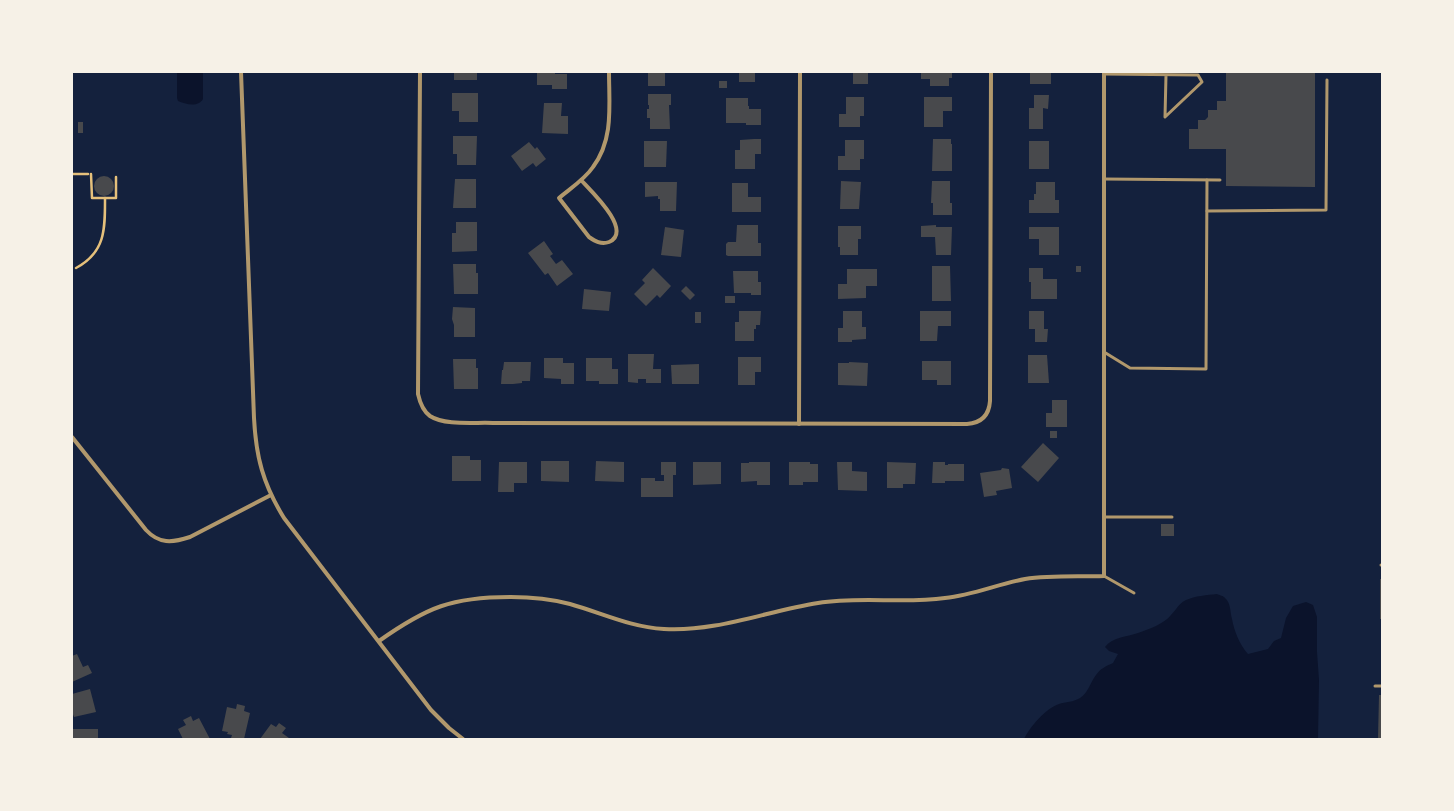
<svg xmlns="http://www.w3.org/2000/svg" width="1454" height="811" font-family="'Exo 2',sans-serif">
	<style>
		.water { fill: #0b132b }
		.building { fill: #48494c }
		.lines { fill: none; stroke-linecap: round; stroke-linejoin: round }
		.path { stroke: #e5c07b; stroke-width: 2.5 }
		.service { stroke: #b1986c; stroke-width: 3 }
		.minor { stroke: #b1986c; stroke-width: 4 }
	</style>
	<rect width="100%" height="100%" fill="#14213d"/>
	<!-- water -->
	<g class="water">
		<path d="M177 72H203V99C198 108 185 104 178 101L177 98Z"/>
		<path d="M1217 594C1219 595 1224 596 1225 598 1231 603 1230 612 1232 619 1234 631 1240 645 1248 654L1268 649 1274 641 1281 638 1286 618 1293 606 1306 602 1313 605 1317 617V652L1319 680 1318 739H1024C1030 727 1046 708 1059 704 1065 702 1074 702 1080 698 1088 693 1090 683 1096 675 1100 669 1106 666 1113 663L1118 654 1109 651 1105 647C1112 637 1127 637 1138 633 1149 629 1164 624 1171 615 1177 609 1178 604 1186 600 1195 596 1207 595 1217 594Z"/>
	</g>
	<!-- building -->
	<g class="building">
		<rect x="454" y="72" width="23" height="8"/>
		<path d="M537 72H555V74H567V89H552V85H537Z"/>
		<rect x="648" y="72" width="17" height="14"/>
		<rect x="739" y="72" width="16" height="10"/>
		<rect x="853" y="72" width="15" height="12"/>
		<path d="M921 72H952V78H949V86H930V79H921Z"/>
		<rect x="1030" y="72" width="21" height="12"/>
		<path d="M1226 72H1315V187L1226 186V149H1189V129H1198V120H1205L1208 117V110H1217V101H1226Z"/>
		<rect x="719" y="81" width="8" height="7"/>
		<path d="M452 93H478V122H459V111H452Z"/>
		<path d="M648 94H671V105H669L670 129H650V118H647V109H649V105H648Z"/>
		<path d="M1034 95H1049L1048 109 1043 108V129H1029V108H1034Z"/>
		<path d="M846 97H864V116H860V127H839V114H846Z"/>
		<path d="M924 97H952V111H943V127H924Z"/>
		<path d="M726 98H748V106H749V109H761V125H746V123H726Z"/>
		<path d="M544 103H562L561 116H568V134L542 133Z"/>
		<rect x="78" y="122" width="5" height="11"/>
		<path d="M453 136H477L476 165H457V154H453Z"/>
		<path d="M754 139H761V154H755V169H735V150H740V140Z"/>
		<path d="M933 139H951V144H952V171H932Z"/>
		<path d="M845 140H864V159H860V170H838V156H845Z"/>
		<path d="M644 141H667L666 167H644Z"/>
		<rect x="1029" y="141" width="20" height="28"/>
		<path d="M529 142 535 149 537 147 546 159 536 167 533 163 522 171 511 156Z"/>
		<circle cx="104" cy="186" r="10"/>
		<path d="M455 179H476V208H453Z"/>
		<path d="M841 181 861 182 859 209H840Z"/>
		<path d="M932 181H950V203H952V215H933V203H931Z"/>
		<path d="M645 182H677L676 211H660V199H658V196L645 197Z"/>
		<path d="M1036 182H1055V200H1059V213H1029V200H1034V194H1036Z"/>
		<path d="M732 183H748V197H761V212H732Z"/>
		<path d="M456 222H477V251L452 252V233H456Z"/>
		<path d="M737 225H758V243H761V256H728L726 255V244L728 242H736Z"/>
		<path d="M936 225V227H952L951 255H936L935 237H921V226Z"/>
		<path d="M838 226H861V239H858V255H840V247H838Z"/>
		<path d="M665 227 684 230 681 257 661 255Z"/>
		<path d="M1029 227H1059V255H1039V239H1029Z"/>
		<path d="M544 241 553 254 550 256 556 264 562 260 573 274 557 286 548 273 545 275 528 253Z"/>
		<path d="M453 264H476V273H478V294H454Z"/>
		<path d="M932 266H950L951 301H932Z"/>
		<rect x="1076" y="266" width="5" height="6"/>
		<path d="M653 268 671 286 660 298 657 295 646 306 634 294 645 283 642 280Z"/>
		<path d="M1029 268H1043V279H1057V299H1031V282H1029Z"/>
		<path d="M847 269H877V286H866V298L838 299V284H847Z"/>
		<path d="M733 271H758V282H761V295H751V293H734Z"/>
		<path d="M686 286 695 295 690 300 681 291Z"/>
		<path d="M584 289 611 292 609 311 582 309Z"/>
		<rect x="725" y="296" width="10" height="7"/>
		<path d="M453 307 475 308V337H454V325L452 319Z"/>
		<path d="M739 311H761L760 325H756V329H754V341H735V322H739Z"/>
		<path d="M843 311H862V327H866V339L852 340V342H838V328H843Z"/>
		<path d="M920 311H951V326H938L937 341H920Z"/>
		<path d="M1029 311H1044V329H1048L1047 342H1035V329H1029Z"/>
		<rect x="695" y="312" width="6" height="11"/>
		<path d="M628 354H654L653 369H661V383H646V379H638V383L628 382Z"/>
		<path d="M1028 355H1047L1049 383H1028Z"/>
		<path d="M738 357H761V372H755V385H738Z"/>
		<path d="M544 358H563V363H574V384H561V379L544 378Z"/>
		<path d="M586 358H612V369H618V384H599V381H586Z"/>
		<path d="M453 359H476V368H478V389H454Z"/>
		<path d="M922 361H951V385H937V380H922Z"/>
		<path d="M504 362H531L530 381H522V383L513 384H501L502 370H503Z"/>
		<path d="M849 362 868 363 867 386 838 385V363H849Z"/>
		<path d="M699 364V384H672L671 365Z"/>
		<path d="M1052 400H1067V427H1046V413H1052Z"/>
		<rect x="1050" y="431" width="7" height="7"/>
		<path d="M1043 443 1059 458 1038 482 1021 467Z"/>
		<path d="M452 456H470V460H481V481H452Z"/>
		<path d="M541 461H569V482L541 481Z"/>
		<path d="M596 461 624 462V482L595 481Z"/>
		<path d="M499 462H527V483H514V492H498Z"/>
		<path d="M661 462H676V475H673V497H641V478H655V481H664V475H661Z"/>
		<path d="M693 462H721V484L693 485Z"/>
		<path d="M749 462H770V485H757V481L741 482V463H749Z"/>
		<path d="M789 462H810V464H818V482H803V485H789Z"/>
		<path d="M837 462H852V471L867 472V491L838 490Z"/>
		<path d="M887 462 916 463 915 484H903V488H887Z"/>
		<path d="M933 462H945V465H948V464H964V481H945V483H932Z"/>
		<path d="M1002 468 1009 469 1012 488 996 491 997 495 984 497 980 473 1001 470Z"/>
		<rect x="1161" y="524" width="13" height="12"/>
		<rect x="1380" y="579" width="2" height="40"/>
		<path d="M77 654 83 667 88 665 92 673 72 682V656Z"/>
		<path d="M90 689 96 712 74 717 72 712V694Z"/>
		<path d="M1379 695H1382V739H1378Z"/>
		<path d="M237 704 245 706 244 711 250 713 244 739 231 738 232 735 227 734 228 732 222 731 227 707 236 709Z"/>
		<path d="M191 716 193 721 199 718 210 739H183L178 729 186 725 183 720Z"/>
		<path d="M279 723 286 728 282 733 289 738V739H260L271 724 276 727Z"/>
		<rect x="72" y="729" width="26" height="10"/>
	</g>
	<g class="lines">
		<!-- path -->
		<g class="path">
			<path d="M72 174H88"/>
			<path d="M91 174 92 198H116V177"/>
			<path d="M76 268C106 252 105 228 105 198"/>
		</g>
		<!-- service -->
		<g class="service">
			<path d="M1104 74 1198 75 1202 82 1165 117 1166 75"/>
			<path d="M1104 179 1220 180"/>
			<path d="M1207 211 1326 210 1327 80"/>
			<path d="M1104 352 1130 368 1206 369 1207 180"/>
			<path d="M1104 517H1172"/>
			<path d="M1381 565H1382"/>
			<path d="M1104 576 1134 593"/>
			<path d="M1375 686H1382"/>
		</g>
		<!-- minor -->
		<g class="minor">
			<path d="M241 72 254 418C256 457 263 484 284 518L431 710 449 728 463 739"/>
			<path d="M420 72 418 394C420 403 423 411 430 416 445 426 476 422 493 423L967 424C981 423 989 416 990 401L991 72"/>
			<path d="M581 180C590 190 634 231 609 242 601 245 595 241 589 237L559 198C571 188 585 179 593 167 614 139 609 105 609 72"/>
			<path d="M799 424 800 72"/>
			<path d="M72 437 146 530C159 544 172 543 190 537L271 495"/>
			<path d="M379 641C427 607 452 597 511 597 531 597 551 599 570 604 602 613 630 627 664 629 717 632 767 611 818 603 860 596 903 604 945 598 973 595 998 584 1025 579 1051 575 1078 577 1104 576V72"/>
		</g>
	</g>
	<!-- border -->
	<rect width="1454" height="811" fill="none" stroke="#f6f1e7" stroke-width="146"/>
</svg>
